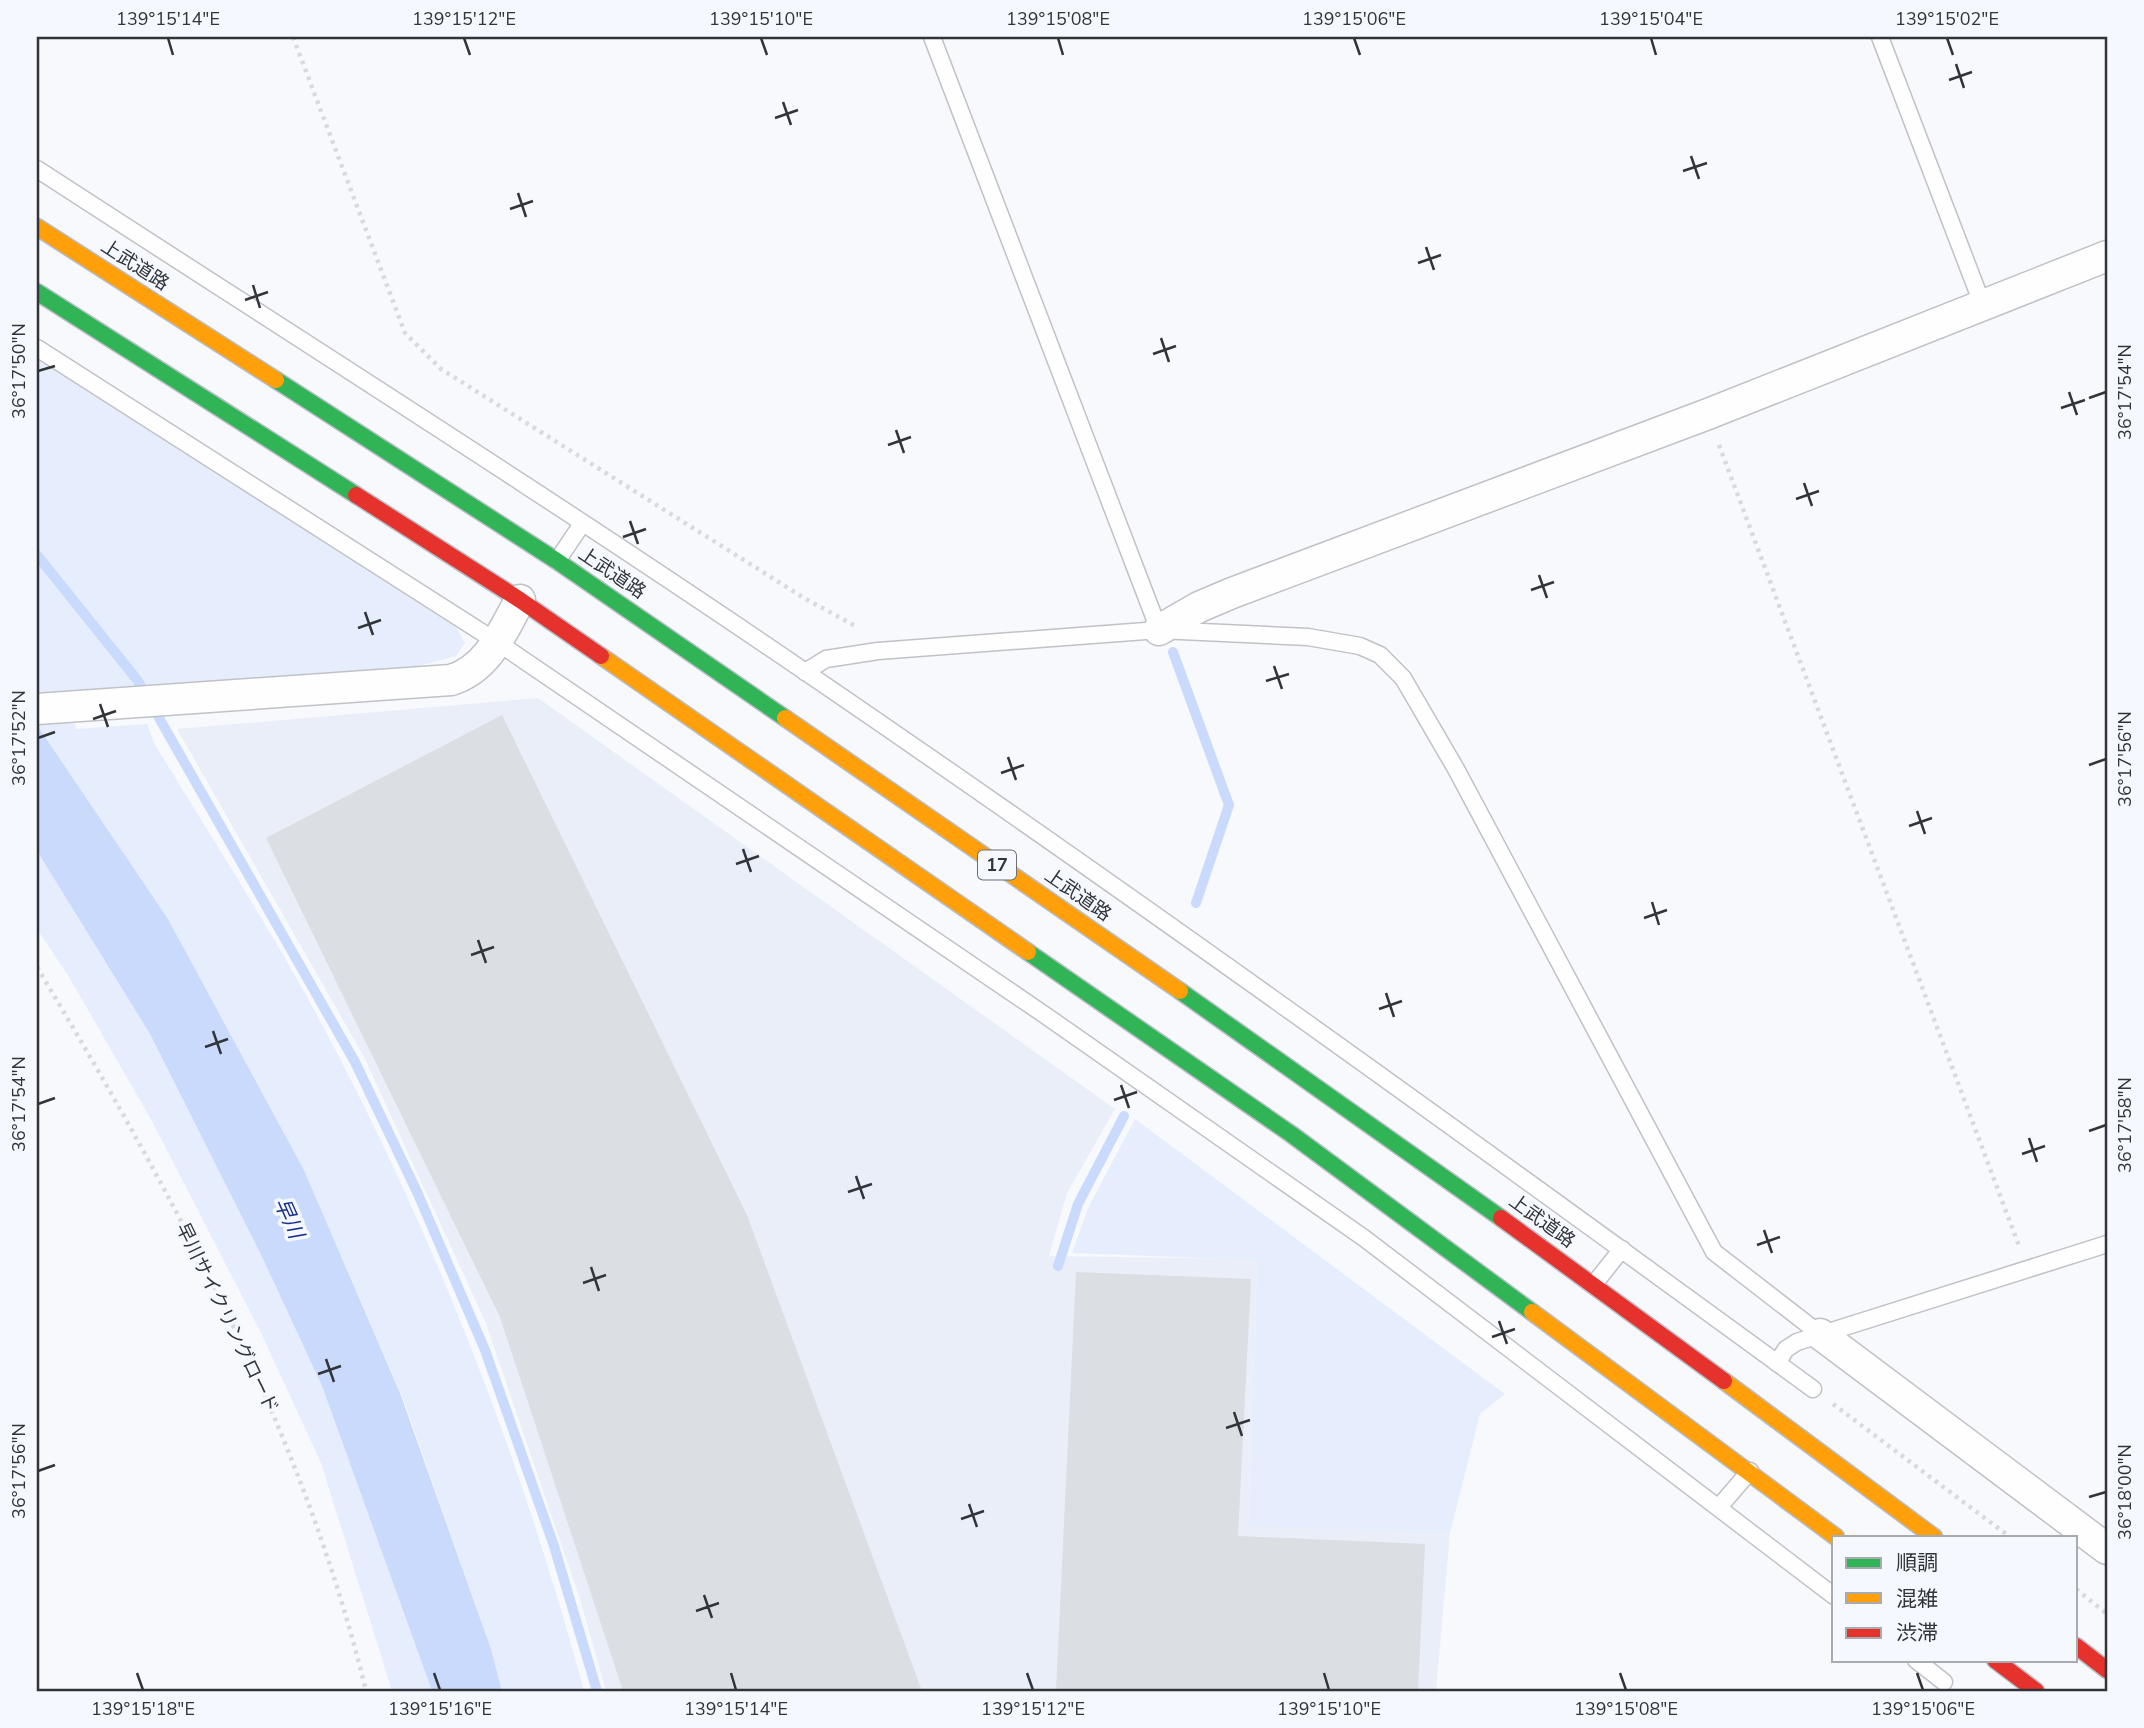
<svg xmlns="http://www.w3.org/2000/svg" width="2144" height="1728" font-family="'Nunito Sans','Noto Sans JP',sans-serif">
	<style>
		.built { fill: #eaeef9 }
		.green { fill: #e6eefd }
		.water { fill: #cadafd }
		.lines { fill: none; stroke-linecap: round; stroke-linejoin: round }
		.stream { stroke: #cadafd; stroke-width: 10 }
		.building { fill: #dbdee2 }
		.lane-casing { stroke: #c0c2c6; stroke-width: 19 }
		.street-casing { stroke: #c0c2c6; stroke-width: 33 }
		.fast-casing { stroke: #b7bcc7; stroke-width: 19 }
		.slow-casing { stroke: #b7bcc7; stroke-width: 19 }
		.jam-casing { stroke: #b7bcc7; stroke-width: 19 }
		.path { stroke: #d9dadb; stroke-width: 4.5; stroke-dasharray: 3.5 5; stroke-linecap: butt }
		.lane { stroke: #fefeff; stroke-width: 16 }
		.street { stroke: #fefeff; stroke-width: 30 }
		.fast { stroke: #30b455; stroke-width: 16 }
		.slow { stroke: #ff9f0a; stroke-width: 16 }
		.jam { stroke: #e5322d; stroke-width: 16 }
		.ticks { fill: none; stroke: #313439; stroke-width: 2.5 }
		.labels { text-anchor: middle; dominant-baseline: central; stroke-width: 7; stroke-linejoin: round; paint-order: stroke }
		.shield { fill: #f5f8fe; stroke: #6c6f74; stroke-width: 2 }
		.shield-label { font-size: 18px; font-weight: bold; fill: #313439 }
		.street-label { font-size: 19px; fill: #313439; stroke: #f5f8fe }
		.water-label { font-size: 21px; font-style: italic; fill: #17308b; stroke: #f5f8fe }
		.neatline { fill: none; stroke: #313439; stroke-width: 2.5 }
		.ticks-label { font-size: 18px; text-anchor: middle; fill: #313439 }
	</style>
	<rect width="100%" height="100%" fill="#f7f9fc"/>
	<!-- built -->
	<path class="built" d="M538 698 1115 1109 1067 1193 1049 1256 1257 1259 1248 1525 1450 1533 1436 1691H606L579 1596 485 1321 363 1055 177 729Z"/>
	<!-- green -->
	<g class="green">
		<path d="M37 359 456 627 465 643 456 656 419 666 67 691 76 729 147 724 154 743C217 847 284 949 339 1057 444 1259 525 1472 584 1691H502L491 1649 404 1401 304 1170 168 919 37 725Z"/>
		<path d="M37 851 150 1034 263 1259 322 1386 432 1691H392L321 1463 261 1333 153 1123 69 977 37 929Z"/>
		<path d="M1135 1119 1505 1394 1480 1414 1450 1533 1248 1526 1257 1260 1072 1253 1088 1208Z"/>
	</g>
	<!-- water -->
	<path class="water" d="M37 725 168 919 304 1170 400 1393 491 1649 502 1691H432L322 1386 263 1259 150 1034 37 851Z"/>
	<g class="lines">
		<!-- stream -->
		<g class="stream">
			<path d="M37 555 138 681 355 1062 418 1194 485 1350 554 1546 597 1691"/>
			<path d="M1173 652 1229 805 1196 903"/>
			<path d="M1058 1266 1078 1204 1124 1116"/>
		</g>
	</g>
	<!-- building -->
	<g class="building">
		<path d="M502 715 747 1215 922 1691H623L500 1317 266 838Z"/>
		<path d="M1076 1272 1251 1279 1238 1536 1425 1544 1418 1691H1056Z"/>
	</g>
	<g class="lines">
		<!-- lane casing -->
		<g class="lane-casing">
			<g id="lane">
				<path d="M932 37 1159 630"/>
				<path d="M1880 37 1983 306"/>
				<path d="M37 169C294 336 554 500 807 673 1147 905 1481 1147 1813 1389"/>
				<path d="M37 348 497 642 1039 1011 1364 1238 1834 1596"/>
				<path d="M557 561 582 524"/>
				<path d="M805 672 826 659 878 651 1159 630 1308 637 1360 646 1380 655 1403 678 1456 769 1714 1252 1820 1334"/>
				<path d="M1594 1284 1622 1249"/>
				<path d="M1777 1363 1786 1349 1797 1342 2107 1244"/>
				<path d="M1719 1507 1750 1471"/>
				<path d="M1916 1660 1944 1682"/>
			</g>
		</g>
		<!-- street casing -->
		<g class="street-casing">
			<g id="street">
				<path d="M1159 630 1199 607 1232 593 1708 414 2107 256"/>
				<path d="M37 709 451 680C488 669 502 632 520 600"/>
				<path d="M1820 1334 2107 1549"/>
			</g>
		</g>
		<!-- fast casing -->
		<g class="fast-casing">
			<g id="fast">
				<path d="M37 292 356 495"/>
				<path d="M276 380 557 561 785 718"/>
				<path d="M1028 952 1291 1134 1532 1312"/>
				<path d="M1180 991 1501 1218"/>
			</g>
		</g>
		<!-- slow casing -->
		<g class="slow-casing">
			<g id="slow">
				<path d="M37 227 276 380"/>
				<path d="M601 656 1028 952"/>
				<path d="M785 718 1180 991"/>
				<path d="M1532 1312 1836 1537"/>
				<path d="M1724 1381 1934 1537"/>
			</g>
		</g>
		<!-- jam casing -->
		<g class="jam-casing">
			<g id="jam">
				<path d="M356 495 520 600 601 656"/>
				<path d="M1501 1218 1724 1381"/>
				<path d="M2076 1646 2107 1670"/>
				<path d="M1995 1660 2036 1691"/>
			</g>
		</g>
		<!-- path -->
		<g class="path">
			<path d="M293 37 405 333 441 369 804 598 857 627"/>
			<path d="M1719 445 2019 1246"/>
			<path d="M37 967C173 1194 303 1431 366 1691"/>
			<path d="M1833 1404 2010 1537"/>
			<path d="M2076 1589 2107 1614"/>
		</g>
		<!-- lane -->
		<use href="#lane" class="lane"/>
		<!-- street -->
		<use href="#street" class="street"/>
		<!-- fast -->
		<use href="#fast" class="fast"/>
		<!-- slow -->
		<use href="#slow" class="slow"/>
		<!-- jam -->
		<use href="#jam" class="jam"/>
	</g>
	<!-- ticks -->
	<path class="ticks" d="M168 38 173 55M464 38 470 55M761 38 767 55M1058 38 1063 55M1354 38 1360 55M1651 38 1656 55M1947 38 1953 55M1956 64 1964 88M1949 80 1972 72M783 102 791 125M775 118 798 110M1691 156 1699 179M1683 171 1707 163M518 193 526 217M510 209 533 201M1426 247 1434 270M1418 263 1441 255M253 285 260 308M245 300 268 292M1161 338 1169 362M1153 354 1176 346M38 371 55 366M2069 392 2077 415M2089 398 2106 392M2061 408 2085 400M896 430 904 453M888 445 911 437M1804 483 1812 506M1796 499 1819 491M630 521 638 544M623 537 646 529M1539 575 1547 598M1531 590 1554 582M365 612 373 635M358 628 381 620M1274 666 1282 689M1266 681 1289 674M100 704 108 727M93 719 116 711M38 738 55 732M1008 757 1016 780M2089 765 2106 759M1001 773 1024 765M1917 811 1925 834M1909 826 1932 818M743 849 751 872M736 864 759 856M1652 902 1659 925M1644 918 1667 910M478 940 486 963M471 955 494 947M1386 993 1394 1017M1379 1009 1402 1001M213 1031 221 1054M205 1047 228 1039M1121 1085 1129 1108M1114 1100 1137 1092M38 1104 55 1098M2089 1131 2106 1125M2029 1138 2037 1162M2022 1154 2045 1146M856 1176 864 1199M848 1192 872 1184M1764 1230 1772 1253M1757 1245 1780 1237M591 1267 599 1291M583 1283 606 1275M1499 1321 1507 1344M1492 1337 1515 1329M326 1359 334 1382M318 1374 341 1366M1234 1412 1242 1436M1226 1428 1250 1420M38 1471 55 1465M2089 1497 2106 1492M969 1504 977 1527M961 1519 984 1511M704 1595 712 1618M696 1611 719 1603M137 1673 143 1690M434 1673 440 1690M731 1673 736 1690M1027 1673 1033 1690M1324 1673 1329 1690M1620 1673 1626 1690M1917 1673 1923 1690"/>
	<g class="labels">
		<!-- shield labels -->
		<rect class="shield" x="978" y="850.5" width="38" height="29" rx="5"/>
		<g class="shield-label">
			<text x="997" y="865">17</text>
		</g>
		<!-- street labels -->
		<g class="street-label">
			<text transform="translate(135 265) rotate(33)">上武道路</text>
			<text transform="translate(612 573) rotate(34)">上武道路</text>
			<text transform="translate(1078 895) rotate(35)">上武道路</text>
			<text transform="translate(1542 1221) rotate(36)">上武道路</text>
			<text transform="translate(227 1318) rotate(64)">早川サイクリングロード</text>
		</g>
		<!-- water labels -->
		<g class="water-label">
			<text transform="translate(289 1218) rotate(66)">早川</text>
		</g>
	</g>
	<!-- border -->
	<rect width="2144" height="1728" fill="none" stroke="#f5f8fe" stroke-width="77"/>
	<!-- legend -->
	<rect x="1832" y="1536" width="245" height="126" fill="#f5f8fe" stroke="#a7aaaf" stroke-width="2"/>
	<rect x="1846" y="1558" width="35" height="10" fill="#30b455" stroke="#a7aaaf" stroke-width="2"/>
	<text x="1896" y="1570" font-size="21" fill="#313439">順調</text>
	<rect x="1846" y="1593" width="35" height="10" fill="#ff9f0a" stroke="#a7aaaf" stroke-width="2"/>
	<text x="1896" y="1606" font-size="21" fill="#313439">混雑</text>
	<rect x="1846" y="1628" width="35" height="10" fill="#e5322d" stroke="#a7aaaf" stroke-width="2"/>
	<text x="1896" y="1640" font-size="21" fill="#313439">渋滞</text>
	<rect x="38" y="38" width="2068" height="1652" class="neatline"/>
	<g class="ticks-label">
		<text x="168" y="25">139°15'14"E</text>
		<text x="464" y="25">139°15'12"E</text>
		<text x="761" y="25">139°15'10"E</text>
		<text x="1058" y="25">139°15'08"E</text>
		<text x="1354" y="25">139°15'06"E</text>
		<text x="1651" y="25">139°15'04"E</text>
		<text x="1947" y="25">139°15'02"E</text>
		<text transform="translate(19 371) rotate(-90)" y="6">36°17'50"N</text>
		<text transform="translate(2125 392) rotate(-90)" y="6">36°17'54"N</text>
		<text transform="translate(19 738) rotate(-90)" y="6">36°17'52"N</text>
		<text transform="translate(2125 759) rotate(-90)" y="6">36°17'56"N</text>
		<text transform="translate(19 1104) rotate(-90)" y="6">36°17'54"N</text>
		<text transform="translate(2125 1125) rotate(-90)" y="6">36°17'58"N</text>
		<text transform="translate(19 1471) rotate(-90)" y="6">36°17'56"N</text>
		<text transform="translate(2125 1492) rotate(-90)" y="6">36°18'00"N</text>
		<text x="143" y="1715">139°15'18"E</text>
		<text x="440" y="1715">139°15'16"E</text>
		<text x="736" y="1715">139°15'14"E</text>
		<text x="1033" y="1715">139°15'12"E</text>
		<text x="1329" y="1715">139°15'10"E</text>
		<text x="1626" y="1715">139°15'08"E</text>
		<text x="1923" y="1715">139°15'06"E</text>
	</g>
</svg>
